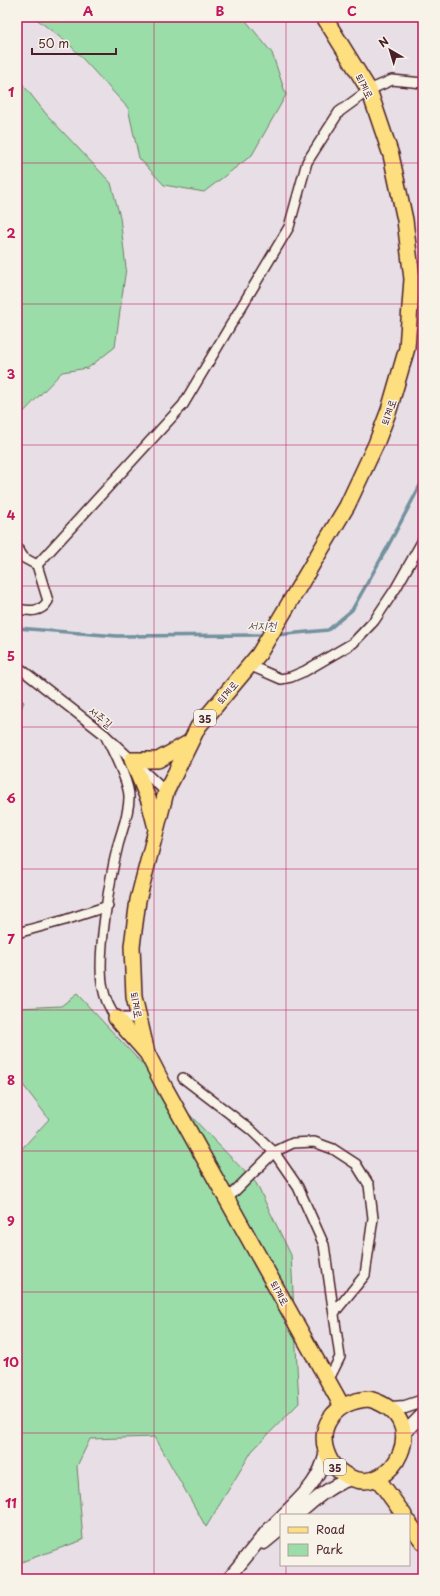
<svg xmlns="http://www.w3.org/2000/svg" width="440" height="1596" font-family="'Playpen Sans','Poor Story',sans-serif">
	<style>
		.green { fill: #9adda8; stroke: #727e6a }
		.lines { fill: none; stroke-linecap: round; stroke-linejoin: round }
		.stream { stroke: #73919f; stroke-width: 3.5 }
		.minor-casing { stroke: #4a1f2b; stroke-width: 12 }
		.tertiary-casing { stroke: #4a1f2b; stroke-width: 15 }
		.primary-casing { stroke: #4a1f2b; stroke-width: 18 }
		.minor { stroke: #f7f3e8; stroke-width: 9 }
		.tertiary { stroke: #f7f3e8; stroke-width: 12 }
		.primary { stroke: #fddf80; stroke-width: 15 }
		.grid { fill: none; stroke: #c2185b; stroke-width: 1; stroke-opacity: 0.55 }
		.labels { text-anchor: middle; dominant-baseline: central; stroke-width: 3; stroke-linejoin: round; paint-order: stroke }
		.shield { fill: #f7f3e8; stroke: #7e5f64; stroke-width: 1 }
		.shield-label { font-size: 10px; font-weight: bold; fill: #4a1f2b }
		.street-label { font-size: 11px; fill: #4a1f2b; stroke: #f7f3e8 }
		.water-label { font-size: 12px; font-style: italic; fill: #5b4e5c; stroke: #f7f3e8 }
		.neatline { fill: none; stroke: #c2185b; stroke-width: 1.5 }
		.grid-label { font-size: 13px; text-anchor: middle; font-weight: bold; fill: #c2185b }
	</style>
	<rect width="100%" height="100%" fill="#e7dfe5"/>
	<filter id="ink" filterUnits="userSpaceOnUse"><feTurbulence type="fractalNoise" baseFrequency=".025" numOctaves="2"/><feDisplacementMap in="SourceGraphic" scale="8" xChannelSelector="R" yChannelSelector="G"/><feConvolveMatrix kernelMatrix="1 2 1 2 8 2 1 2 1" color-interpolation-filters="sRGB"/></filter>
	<g filter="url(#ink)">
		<!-- green -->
		<g class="green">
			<path d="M34 17H243L272 53 286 95 252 155 204 192 164 185 139 158 128 108 71 46Z"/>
			<path d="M17 77 47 115 111 183 120 217 126 268 115 347 88 368 62 372 17 419Z"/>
			<path d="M17 696 24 702 17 718Z"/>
			<path d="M77 994 207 1133 256 1183 291 1255 299 1403 252 1451 206 1527 155 1437 90 1439 77 1466 83 1540 24 1561 17 1566V1154L49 1119 17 1077V1008L61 1006Z"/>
		</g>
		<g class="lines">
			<!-- stream -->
			<g class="stream">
				<path d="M17 628 117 636 266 635"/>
				<path d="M276 635 328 630 352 610 387 548 423 480"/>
			</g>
			<!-- minor casing -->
			<g class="minor-casing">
				<g id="minor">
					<path d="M17 548 24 558 37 565 48 601C41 613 30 611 17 609"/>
					<path d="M37 565 183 405 289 227 307 162 339 112 369 90 392 80 423 83"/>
					<path d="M249 665 281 679 291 677 305 671 353 643 374 621 396 588 423 540"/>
					<path d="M17 666 105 735 166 792"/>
					<path d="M105 735C112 750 130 783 129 798 129 814 122 830 118 845 110 877 96 958 103 988 105 999 109 1008 116 1018H139"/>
					<path d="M17 933 65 920 108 906"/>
					<path d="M183 1078 251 1130 274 1152 298 1187 324 1245 340 1357 328 1381"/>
					<path d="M228 1198 274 1152 293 1143 314 1142 333 1149 356 1164 369 1185 373 1218 365 1275 334 1313"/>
				</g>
			</g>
			<!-- tertiary casing -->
			<g class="tertiary-casing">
				<g id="tertiary">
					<path d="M391 1408 405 1407 423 1401"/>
					<path d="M403 1434 423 1414"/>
					<path d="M283 1515C304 1494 319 1482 326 1452"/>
					<path d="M297 1515C315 1500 329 1485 352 1479"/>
					<path d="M264 1543 281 1529"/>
					<path d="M228 1579 267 1531 281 1517"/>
				</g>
			</g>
			<!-- primary casing -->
			<g class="primary-casing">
				<g id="primary">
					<path d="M324 17 369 90 391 155 405 220 412 279 407 348 389 410 376 444 347 506 259 654 198 727 166 792 138 900 132 946 134 997 139 1018 147 1053 165 1088 342 1406"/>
					<path d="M156 828 149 801 132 760H158L190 742"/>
					<path d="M116 1018 146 1052"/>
					<path d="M369 1399C437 1418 391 1499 349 1477 342 1473 335 1469 331 1462 312 1428 335 1401 369 1399Z"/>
					<path d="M378 1479 404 1515"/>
					<path d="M409 1523 423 1542"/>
				</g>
			</g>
			<!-- minor -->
			<use href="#minor" class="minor"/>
			<!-- tertiary -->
			<use href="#tertiary" class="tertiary"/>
			<!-- primary -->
			<use href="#primary" class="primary"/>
		</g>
	</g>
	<!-- grid -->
	<path class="grid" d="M154 17V1579M286 17V1515M17 163H423M17 304H423M17 445H423M17 586H423M17 727H423M17 869H423M17 1010H423M17 1151H423M17 1292H423M17 1433H423M286 1565V1579"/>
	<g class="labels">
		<!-- shield labels -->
		<g class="shield">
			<rect x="194" y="710" width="22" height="16" rx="3"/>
			<rect x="324" y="1459" width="22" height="16" rx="3"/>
		</g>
		<g class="shield-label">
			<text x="205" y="718">35</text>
			<text x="335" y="1467">35</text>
		</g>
		<!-- street labels -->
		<g class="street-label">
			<text transform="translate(365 86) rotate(63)">퇴계로</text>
			<text transform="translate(388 412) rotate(-71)">퇴계로</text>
			<text transform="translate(227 692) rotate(-50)">퇴계로</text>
			<text transform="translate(101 717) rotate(38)">서주길</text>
			<text transform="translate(137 1005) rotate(80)">퇴계로</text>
			<text transform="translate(280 1293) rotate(61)">퇴계로</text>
		</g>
		<!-- water labels -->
		<g class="water-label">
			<text x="262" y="625">서지천</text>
		</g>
	</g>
	<!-- margin -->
	<rect width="440" height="1596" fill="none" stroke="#f7f3e8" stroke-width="44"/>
	<!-- legend -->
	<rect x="280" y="1514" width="130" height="52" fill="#f7f3e8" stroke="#b29e9c"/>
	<rect x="288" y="1527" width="20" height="6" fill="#fddf80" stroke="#b29e9c"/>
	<text x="316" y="1534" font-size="12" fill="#4a1f2b">Road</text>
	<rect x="288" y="1544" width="20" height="12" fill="#9adda8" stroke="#b29e9c"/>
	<text x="316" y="1554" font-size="12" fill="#4a1f2b">Park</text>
	<!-- north arrow -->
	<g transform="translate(390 50) rotate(322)" stroke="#f7f3e8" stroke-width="3" paint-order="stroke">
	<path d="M0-3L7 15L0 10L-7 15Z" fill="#4a1f2b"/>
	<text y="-6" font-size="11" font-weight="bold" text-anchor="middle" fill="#4a1f2b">N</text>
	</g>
	<!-- scale -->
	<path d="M32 48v6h84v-6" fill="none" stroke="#4a1f2b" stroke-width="2"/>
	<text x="38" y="48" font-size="12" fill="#4a1f2b" stroke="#f7f3e8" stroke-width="3" paint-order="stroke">50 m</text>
	<rect x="22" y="22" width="396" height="1552" class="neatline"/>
	<g class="grid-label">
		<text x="88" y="16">A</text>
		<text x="220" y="16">B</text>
		<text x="352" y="16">C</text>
		<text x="11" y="97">1</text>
		<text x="11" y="238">2</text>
		<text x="11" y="379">3</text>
		<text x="11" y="520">4</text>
		<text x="11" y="661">5</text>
		<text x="11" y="803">6</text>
		<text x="11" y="944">7</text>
		<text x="11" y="1085">8</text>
		<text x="11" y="1226">9</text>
		<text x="11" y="1367">10</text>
		<text x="11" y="1508">11</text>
	</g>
</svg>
